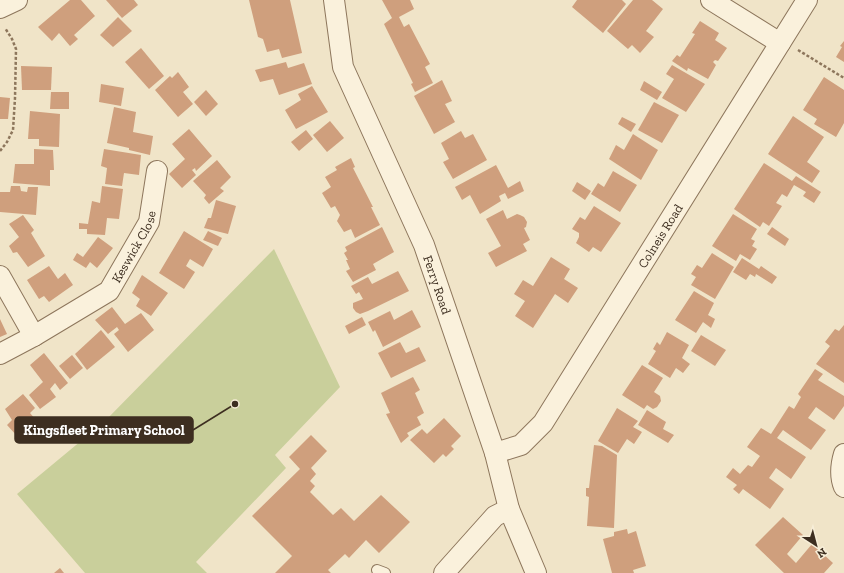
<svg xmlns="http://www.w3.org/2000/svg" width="844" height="573" font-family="'Zilla Slab',serif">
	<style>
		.green { fill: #c9cf9b }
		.building { fill: #cf9f7d }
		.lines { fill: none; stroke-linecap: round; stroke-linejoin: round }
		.lane-casing { stroke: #8d765c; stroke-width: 12 }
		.street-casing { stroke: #8d765c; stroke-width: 22 }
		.path { stroke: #8d765c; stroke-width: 2.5; stroke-dasharray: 3 2; stroke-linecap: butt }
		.lane { stroke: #faf1dc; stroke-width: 10 }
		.street { stroke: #faf1dc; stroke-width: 20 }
		.labels { text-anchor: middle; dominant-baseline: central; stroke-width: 3.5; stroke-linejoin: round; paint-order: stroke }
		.street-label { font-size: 13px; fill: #3d2e20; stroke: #f7eed8 }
		.leader { fill: none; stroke: #3d2e20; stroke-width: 1.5 }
		.callout-dot { fill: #3d2e20; stroke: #f7eed8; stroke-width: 1.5 }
		.callout { fill: #3d2e20; stroke: #3d2e20; stroke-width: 1.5 }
		.callout-label { font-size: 14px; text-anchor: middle; font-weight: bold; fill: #fff }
	</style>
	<rect width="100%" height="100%" fill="#f0e4c8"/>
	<!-- green -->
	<path class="green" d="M274 249 340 387 275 455 286 468 196 562 207 573H85L17 494 105 421Z"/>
	<!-- building -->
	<g class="building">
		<path d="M70 0H81L95 16 74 35 78 39 70 46 59 33 52 41 38 27Z"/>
		<path d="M106 0H134L138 5 122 18Z"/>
		<path d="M249 0H290L302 53 282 58 279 49 267 52 263 39 258 37Z"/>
		<path d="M382 0H410L414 9 399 17 404 27 409 24 430 64 425 67 433 83 415 92 411 84 413 83 384 24 392 18Z"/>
		<path d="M577 0H622L626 4 603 33 572 7Z"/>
		<path d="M633 0H652L663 9 646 31 654 37 640 53 632 45 628 49 607 31Z"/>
		<path d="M118 17 132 31 113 47 100 35Z"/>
		<path d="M700 21 719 33 715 40 727 48 718 61 715 60 713 62 716 65 708 79 688 68 687 71 672 61 677 55 680 57 695 34 692 33Z"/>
		<path d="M844 41V62L836 57 842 47 840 46Z"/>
		<path d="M141 48 164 76 149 89 125 62Z"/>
		<path d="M286 62 288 68 304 63 312 84 279 95 273 79 260 82 255 70Z"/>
		<path d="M672 65 705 84 686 112 662 98 674 79 666 74Z"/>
		<path d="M21 66 52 67 51 90H22Z"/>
		<path d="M178 72 189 87 183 92 193 104 178 117 155 90 170 76 172 78Z"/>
		<path d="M824 77 844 90V123L836 137 814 124 817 119 803 110Z"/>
		<path d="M442 80 452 101 445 104 455 122 434 134 414 96Z"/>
		<path d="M644 81 662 92 657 100 640 90Z"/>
		<path d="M101 84 124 88 121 106 99 102Z"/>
		<path d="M312 86 328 112 296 129 285 110 301 100 298 94Z"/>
		<path d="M206 90 218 104 206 116 194 102Z"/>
		<path d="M51 92H69V109H50Z"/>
		<path d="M0 97 10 98 8 119H0Z"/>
		<path d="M654 102 679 115 662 143 638 130Z"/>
		<path d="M114 107 136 112 133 132 153 136 150 155 129 150V148L107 143Z"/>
		<path d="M30 111 60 114 59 147 39 146V139H28Z"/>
		<path d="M793 116 824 137 807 162 820 171 812 183 768 154Z"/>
		<path d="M622 117 636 124 631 132 618 124Z"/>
		<path d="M330 121 344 138 327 152 313 135Z"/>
		<path d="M189 129 212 156 196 171 195 168 192 170 196 175 182 188 169 174 185 159 172 144Z"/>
		<path d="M306 130 313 139 299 151 291 142Z"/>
		<path d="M461 131 465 138 473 134 487 160 453 179 443 162 449 159 441 143Z"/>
		<path d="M633 134 658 150 641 180 609 159 616 145 624 150Z"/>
		<path d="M34 149 53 150 54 170H50V186L13 183 15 164H34Z"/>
		<path d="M104 149 141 155 139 175 124 173 122 186 105 184 107 168 101 166Z"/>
		<path d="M351 158 355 167 353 168 373 207H371L380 225 355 238 351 229 344 232 337 221 340 215 335 206 331 208 322 193 331 187 325 177 337 170 335 167Z"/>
		<path d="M217 160 231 177 220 188 224 191 209 204 204 198 206 195 193 181Z"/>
		<path d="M764 163 792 181 796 176 821 192 814 203 803 196 806 192 794 185 787 197 782 194 776 203 782 206 769 226 763 222 760 227 734 209Z"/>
		<path d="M496 165 508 188 520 181 524 191 508 199 505 193 499 196 501 201 480 214 470 195 462 200 455 187Z"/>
		<path d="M613 171 637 185 620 212 591 194 598 183 604 187Z"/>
		<path d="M577 182 591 191 585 200 572 191Z"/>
		<path d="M11 186H20L21 191 27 192 28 187H38L36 215 0 212V192H10Z"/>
		<path d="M102 186 123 189 119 219 107 218 105 235 87 234V229H79V223L88 224 92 201 100 203Z"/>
		<path d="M216 200 236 206 228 234 204 228 208 218H211Z"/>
		<path d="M594 206 621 223 601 252 593 247 589 252 576 243 579 237V233L572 229 580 217 585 220Z"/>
		<path d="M503 210 507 219 517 214 520 215 524 217 527 222 526 227 524 228 530 240 523 244 527 251 496 267 488 253 501 246 486 219Z"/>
		<path d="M733 214 757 229 751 239 755 241 752 246 757 249 750 260 740 254 736 261 712 246Z"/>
		<path d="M23 215 34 230 31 233 45 256 28 267 17 252 13 253 9 246 19 237 9 224Z"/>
		<path d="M382 227 394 252 373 264 376 270 353 282 346 271 350 269 346 260H348L344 253 347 251 345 247Z"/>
		<path d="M772 227 789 239 785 246 767 234Z"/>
		<path d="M184 231 213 249 203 267 190 259 186 266 195 272 184 289 159 273Z"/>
		<path d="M208 231 222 238 218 246 203 240Z"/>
		<path d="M98 237 113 248 97 268 90 262 86 268 73 260 77 253 83 257Z"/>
		<path d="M712 253 734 267 715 299 691 285 696 277 691 274 697 265 702 268Z"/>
		<path d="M551 257 570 269 564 279 578 288 568 303 555 294 533 328 515 316 525 301 514 294 523 280 533 286Z"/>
		<path d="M742 258 759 269 761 266 777 277 772 284 756 274 755 277 750 274 746 280 733 272Z"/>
		<path d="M49 266 58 279 65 273 73 285 49 302 44 296 39 299 27 280Z"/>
		<path d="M398 271 409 291 368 311 360 314 356 312 353 308V303L363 299 359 292 356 294 351 286 368 277 372 284Z"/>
		<path d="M142 275 168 293 151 316 136 306 140 299 132 293Z"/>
		<path d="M694 291 714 303 708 315 715 319 711 328 703 322 696 333 675 320Z"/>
		<path d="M112 307 125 324 141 313 154 330 128 352 114 334 119 330 117 327 108 334 95 320Z"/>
		<path d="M412 310 421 327 383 347 375 330 373 332 368 322 390 311 394 320Z"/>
		<path d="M362 317 366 325 349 334 345 326Z"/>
		<path d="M0 319 7 334 0 337Z"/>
		<path d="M844 325V383L816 364 830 346 825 342 835 329 839 331Z"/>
		<path d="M101 330 115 347 87 370 75 354Z"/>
		<path d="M667 332 689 345 682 358 690 364 683 373 676 368 670 378 648 364 656 351 653 349 657 342 660 345Z"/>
		<path d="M701 335 726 350 715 366 691 351Z"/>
		<path d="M400 342 406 353 419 347 426 361 391 378 378 353Z"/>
		<path d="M44 353 68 383 60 390 55 383 50 389 56 397 40 409 29 395 43 382 30 365Z"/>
		<path d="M72 355 83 368 70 379 59 366Z"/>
		<path d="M642 365 663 378 654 392 660 396 661 401 657 407 653 409 647 405 644 409 622 395Z"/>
		<path d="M815 369 823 374 818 380 844 396V406L834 420 816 407 808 418 826 430 811 450 783 430 777 438 806 457 791 479 776 468 769 478 784 489 770 509 743 489 739 494 733 489 737 485 726 477 733 468 740 474 748 465 752 467 760 456 747 447 761 428 771 434 789 406 794 409 801 397 798 394Z"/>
		<path d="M413 377 420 390 415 393 424 413 417 417 421 425 407 433 409 436 401 443 386 414 390 413 381 393Z"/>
		<path d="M23 394 35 408 30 413 36 420 17 436 7 425 12 420 5 409Z"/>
		<path d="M617 408 638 421 633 427 642 432 634 444 627 439 618 453 598 441Z"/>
		<path d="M647 410 666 422 663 429 674 435 668 443 638 425Z"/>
		<path d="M444 418 461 436 451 446 454 449 446 457 443 454 434 463 410 440 422 429 427 434Z"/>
		<path d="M311 435 327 451 311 468 316 474 310 481 315 486 310 492 333 515 341 508 354 521 381 495 410 522 379 553 366 540 349 558 345 554 328 570 331 573H275L292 556 252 516 300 469 289 457Z"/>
		<path d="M594 445 602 446 617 455 614 528 587 526 589 497 586 496V488H589Z"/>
		<path d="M783 517 803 535 787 554 796 563 812 544 833 563 824 573H784L755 545Z"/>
		<path d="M627 529 628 534 636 531 646 566 633 570 634 573H612L603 539 614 536V532Z"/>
		<path d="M60 568 64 573H54Z"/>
	</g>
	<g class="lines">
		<!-- lane casing -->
		<g class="lane-casing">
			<path id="lane" d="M377 570 385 573"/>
		</g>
		<!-- street casing -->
		<g class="street-casing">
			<g id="street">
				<path id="s1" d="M334 0 343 67 424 245 495 453 509 509 536 573"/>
				<path d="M711 0 780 43"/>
				<path d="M0 8 17 0"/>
				<path d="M0 276 34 336"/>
				<path id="s2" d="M0 354 34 336 109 291 149 222 157 171"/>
				<path id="s3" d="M495 453 521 445 543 423 807 0"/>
				<path d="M844 454C841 464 840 477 844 487"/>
				<path d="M444 573 495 516 509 509"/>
			</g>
		</g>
		<!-- path -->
		<g class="path">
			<path d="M798 50 844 78"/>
			<path d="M0 151 7 142 13 130 15 98 16 49 12 39 5 28"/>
		</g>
		<!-- lane -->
		<use href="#lane" class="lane"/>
		<!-- street -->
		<use href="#street" class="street"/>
	</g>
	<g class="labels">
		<!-- street labels -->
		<g class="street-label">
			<text stroke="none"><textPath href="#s3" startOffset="279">Colneis Road</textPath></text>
			<text stroke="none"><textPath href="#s2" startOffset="177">Keswick Close</textPath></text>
			<text stroke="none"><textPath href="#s1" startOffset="305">Ferry Road</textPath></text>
		</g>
	</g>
	<!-- callouts -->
	<path class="leader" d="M235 404L193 430"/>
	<circle class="callout-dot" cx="235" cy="404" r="4"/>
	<rect class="callout" x="15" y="417" width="178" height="26" rx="4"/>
	<g class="callout-label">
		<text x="104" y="435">Kingsfleet Primary School</text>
	</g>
	<!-- north arrow -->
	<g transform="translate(816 545) rotate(144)" stroke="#f7eed8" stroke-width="3" paint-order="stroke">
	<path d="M0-3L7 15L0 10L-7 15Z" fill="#3d2e20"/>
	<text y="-6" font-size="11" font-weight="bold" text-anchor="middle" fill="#3d2e20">N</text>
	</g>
</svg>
